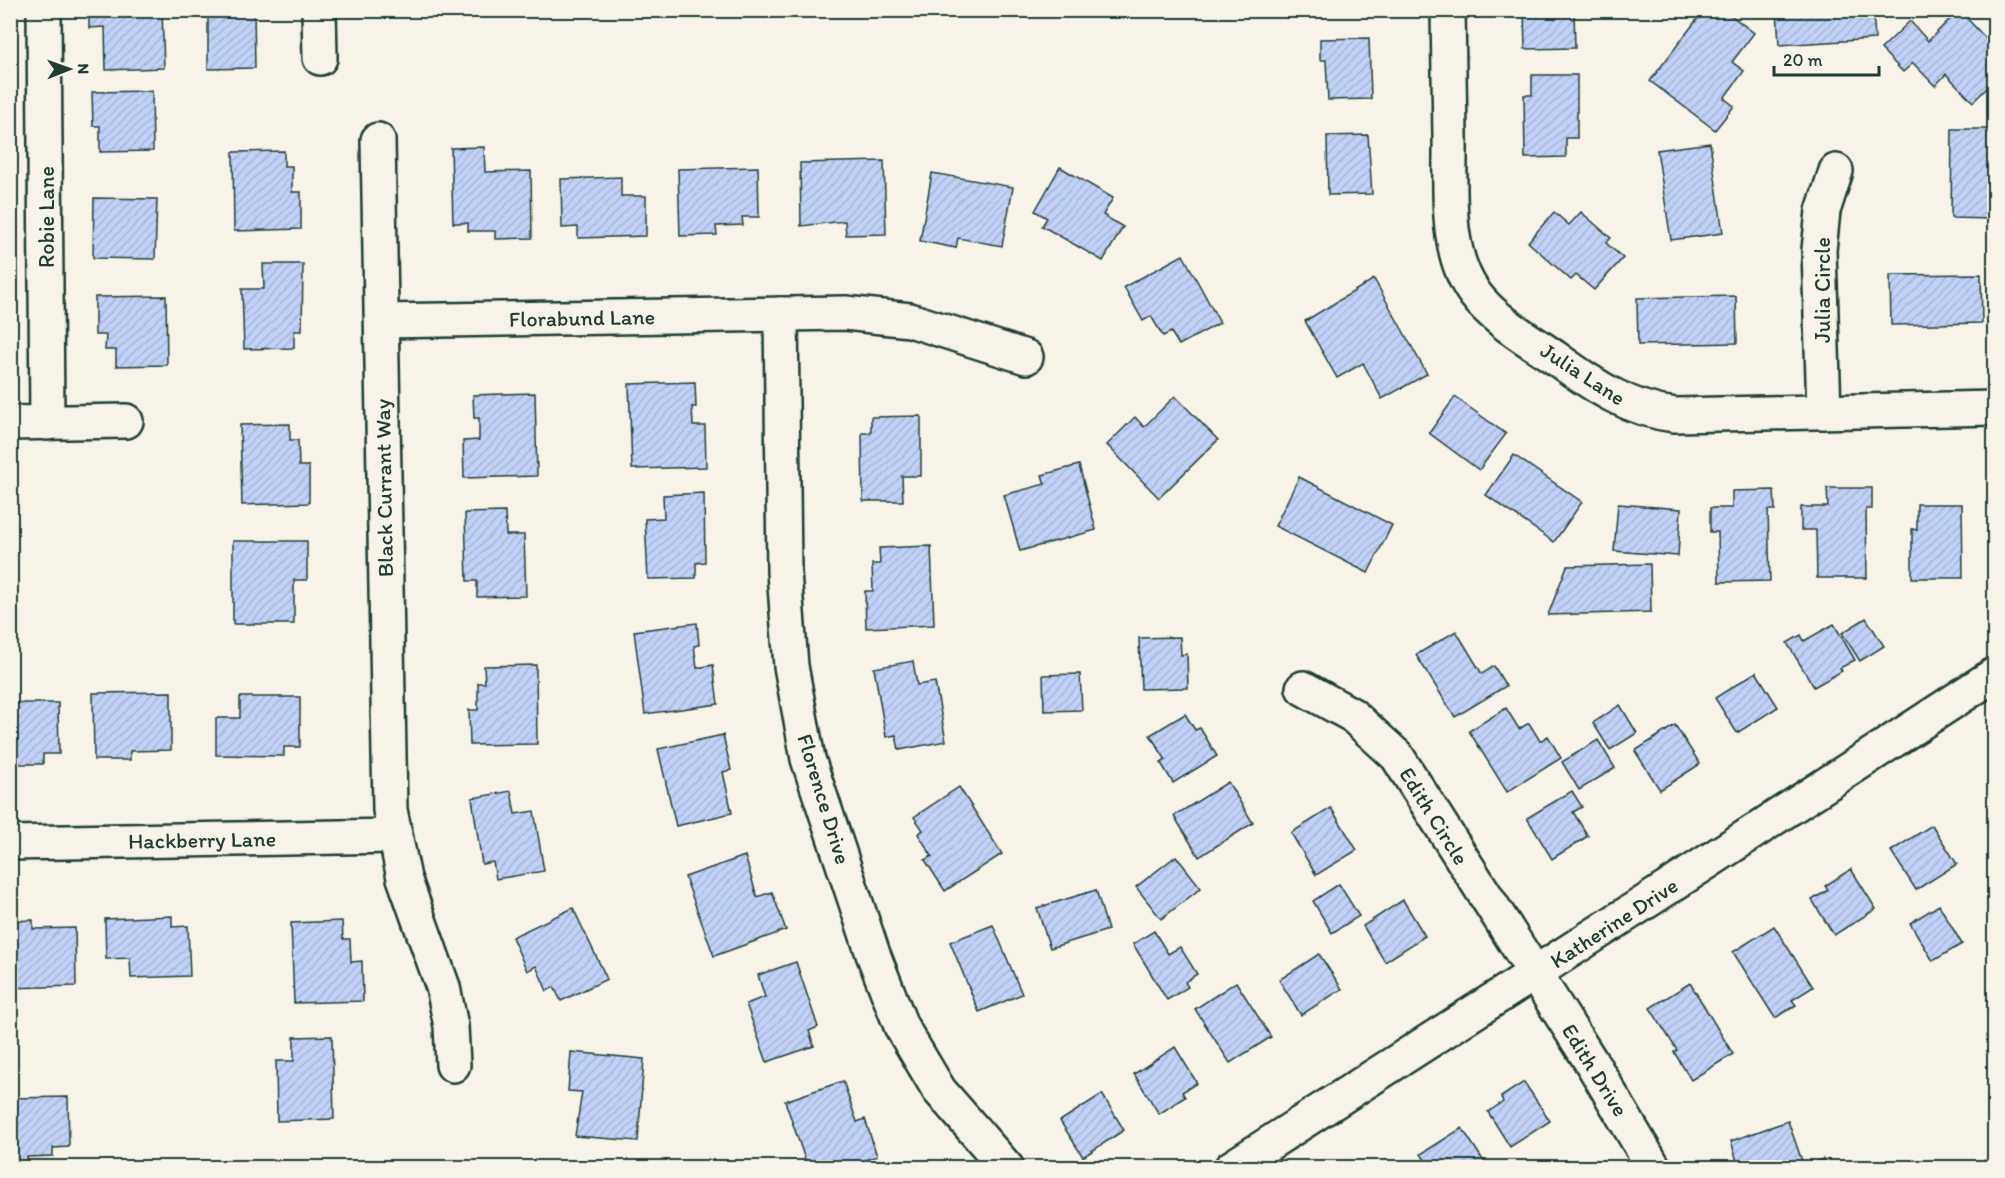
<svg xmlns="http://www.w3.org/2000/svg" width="2005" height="1178" font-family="Itim,sans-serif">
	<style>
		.building { fill: url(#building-hatch); stroke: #1f3d34; stroke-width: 1.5 }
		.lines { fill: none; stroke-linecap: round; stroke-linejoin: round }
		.street-casing { stroke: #1f3d34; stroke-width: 38 }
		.street { stroke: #f7f3e8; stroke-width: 33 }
		.labels { text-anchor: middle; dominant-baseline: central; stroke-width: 4.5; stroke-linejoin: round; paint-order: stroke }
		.street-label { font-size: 22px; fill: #1f3d34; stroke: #f7f3e8 }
	</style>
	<defs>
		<pattern id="building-hatch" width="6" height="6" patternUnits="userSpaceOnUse" patternTransform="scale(1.5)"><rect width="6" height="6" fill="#c1d2f8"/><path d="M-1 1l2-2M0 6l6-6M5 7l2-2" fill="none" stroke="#a5b5d5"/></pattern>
	</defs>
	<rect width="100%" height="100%" fill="#f7f3e8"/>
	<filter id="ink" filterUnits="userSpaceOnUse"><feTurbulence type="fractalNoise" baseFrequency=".0167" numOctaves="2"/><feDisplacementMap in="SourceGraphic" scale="12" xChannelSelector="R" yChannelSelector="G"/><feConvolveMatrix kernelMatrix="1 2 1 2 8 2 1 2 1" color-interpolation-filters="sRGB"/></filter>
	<g filter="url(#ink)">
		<!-- building -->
		<g class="building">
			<path d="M89 10H162L164 68 106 70 105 27 89 28Z"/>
			<path d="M208 10H254L255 68 208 69Z"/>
			<path d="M1524 10H1574L1575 48 1525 49Z"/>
			<path d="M1704 10H1724L1754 33 1732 62 1744 71 1724 98 1734 106 1715 130 1650 81Z"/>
			<path d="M1777 10H1873L1875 39 1779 45Z"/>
			<path d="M1959 10 1994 47V81L1973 102 1946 74 1935 86 1913 63 1903 72 1881 49 1910 21 1928 41Z"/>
			<path d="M1369 38 1371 99 1328 100 1326 60H1320V39Z"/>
			<path d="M1532 75H1577V138H1566V157L1525 158 1524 95H1532Z"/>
			<path d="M152 91 153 151 100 152V126H93L92 92Z"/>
			<path d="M1952 129H1994V219L1951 218Z"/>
			<path d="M1368 135 1372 194 1328 195 1327 136Z"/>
			<path d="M1710 143 1723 233 1671 240 1657 150Z"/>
			<path d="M484 147 485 172 531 171 532 238 495 239V231H468V223H453L451 148Z"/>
			<path d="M284 151V166H292V192H301V229L234 231 233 152Z"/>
			<path d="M884 161 886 234 846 235 845 221 801 226 800 163Z"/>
			<path d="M758 167 759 217H742L743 225 716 226 717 235 680 236 678 169Z"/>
			<path d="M1060 167 1113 198 1103 215 1123 227 1103 261 1042 226 1047 218 1035 211Z"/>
			<path d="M932 173 1013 187 1002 246 958 238 956 248 920 241Z"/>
			<path d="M621 177V196H646V236L578 238V227L562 228 561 179Z"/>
			<path d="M94 198 157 199 155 259 93 258Z"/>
			<path d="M1554 212 1569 225 1581 212 1611 238 1606 243 1623 258 1594 290 1576 275 1571 280 1528 242Z"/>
			<path d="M1183 255 1220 323 1179 345 1171 332 1163 336 1151 316 1143 321 1124 287Z"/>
			<path d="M263 264H303L302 331H294V348L244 349 242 289H264Z"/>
			<path d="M1981 274 1982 323 1891 325 1890 275Z"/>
			<path d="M1374 279 1427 374 1382 399 1363 363 1337 378 1305 321Z"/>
			<path d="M166 296 167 365 116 366V350H105L106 335H95V297Z"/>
			<path d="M1736 296 1737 343 1638 345 1637 298Z"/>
			<path d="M695 382 696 407H692L693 426H705L706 467 632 469 629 384Z"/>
			<path d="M535 393 537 476 464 478 463 441 479 440V418H474L473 395Z"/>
			<path d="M1175 396 1218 440 1159 498 1107 445 1135 417 1144 427Z"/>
			<path d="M1455 397 1506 434 1479 470 1429 433Z"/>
			<path d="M921 416V476H902L903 501H863L862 433H871V417Z"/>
			<path d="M290 424V440H298L299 466H309V503L242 505 240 425Z"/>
			<path d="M1514 455 1582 502 1554 542 1486 495Z"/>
			<path d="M1079 465 1096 530 1020 551 1004 495 1045 484 1042 475Z"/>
			<path d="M1299 477 1392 525 1368 573 1275 526Z"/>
			<path d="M1827 488H1872V509H1866L1867 578H1817L1816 530H1801V507H1828Z"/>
			<path d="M1774 490 1775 510H1768L1770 581 1719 582 1718 532H1710V508H1732V491Z"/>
			<path d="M704 493 705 562 696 563V578L648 579 645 519 664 518 663 495Z"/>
			<path d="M1618 504 1681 509 1678 556 1614 551Z"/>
			<path d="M1917 504H1962L1963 578H1912V529L1917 530Z"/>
			<path d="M505 512 506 535H524L526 596 477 597V581H467L465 513Z"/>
			<path d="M233 541H307V580H294V624H233Z"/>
			<path d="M931 546 934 625 866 628 865 591H873L872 564H880L879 548Z"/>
			<path d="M1650 564 1651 612 1548 615 1567 566Z"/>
			<path d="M1866 618 1884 646 1860 661 1842 633Z"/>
			<path d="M697 623 699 645 694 646 697 668 713 665 718 704 645 714 634 631Z"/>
			<path d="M1834 624 1855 660 1840 668 1842 671 1814 687 1787 643 1801 635 1804 641Z"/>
			<path d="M1456 631 1482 674 1494 666 1506 686 1455 717 1416 655Z"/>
			<path d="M1180 637 1181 655 1187 654 1188 688 1141 689 1139 638Z"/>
			<path d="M913 661 917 685 935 682 946 741 899 750 896 735 886 737 874 668Z"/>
			<path d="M536 665 537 744 470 745 469 710H478V683H485L484 666Z"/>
			<path d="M1756 672 1778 707 1737 733 1715 698Z"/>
			<path d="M1080 674 1082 710 1044 711 1043 675Z"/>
			<path d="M171 692V750L130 751V760H94L93 693Z"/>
			<path d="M240 697H300V747H284V756L216 755V718H240Z"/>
			<path d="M10 703H58L59 754H43V764H10Z"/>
			<path d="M1620 705 1637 733 1610 750 1593 723Z"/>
			<path d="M1506 708 1519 729 1529 723 1540 741 1548 736 1561 758 1507 792 1469 731Z"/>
			<path d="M1185 714 1195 730 1200 728 1217 756 1173 783 1161 763 1166 760 1150 735Z"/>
			<path d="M1675 725 1700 764 1660 790 1635 751Z"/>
			<path d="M723 735 731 770 723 772 732 813 676 826 658 749Z"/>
			<path d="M1598 740 1615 768 1579 790 1562 762Z"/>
			<path d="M1228 782 1253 823 1199 857 1174 816Z"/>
			<path d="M959 787 1002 854 945 891 925 860 932 856 918 834 923 830 914 817Z"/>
			<path d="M511 791 515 814 534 811 544 871 496 879 493 862 482 864 472 798Z"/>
			<path d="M1572 791 1582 807 1573 812 1588 836 1552 859 1527 818Z"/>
			<path d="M1331 808 1357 850 1316 875 1291 833Z"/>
			<path d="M1932 825 1957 864 1916 890 1891 851Z"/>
			<path d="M745 856 757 897 772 892 786 930 714 956 685 877Z"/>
			<path d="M1176 856 1201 888 1161 919 1136 887Z"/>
			<path d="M1851 869 1876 909 1834 935 1812 900 1828 890 1825 886Z"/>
			<path d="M1339 884 1359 916 1332 933 1313 901Z"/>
			<path d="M1096 890 1108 930 1050 948 1037 908Z"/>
			<path d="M1403 900 1425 936 1385 962 1363 926Z"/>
			<path d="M1939 905 1962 944 1933 961 1910 923Z"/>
			<path d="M573 908 607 979 561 1001 554 987 547 991 536 966 527 971 512 937Z"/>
			<path d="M172 916V927L188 926 190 976 131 978 130 958 106 959 105 919Z"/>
			<path d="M33 920V929L75 928 76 986 10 988V921Z"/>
			<path d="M342 921 343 939H350L351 962 362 961 363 1001 294 1003 291 923Z"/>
			<path d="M993 925 1022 994 979 1012 950 942Z"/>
			<path d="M1774 926 1813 987 1792 1000 1796 1005 1775 1018 1733 952Z"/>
			<path d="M1154 931 1168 954 1180 947 1197 974 1185 982 1188 987 1167 1000 1133 944Z"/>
			<path d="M1319 954 1342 989 1301 1015 1279 980Z"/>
			<path d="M796 962 818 1027 809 1031 814 1046 767 1062 746 1004 765 997 758 975Z"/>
			<path d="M1236 982 1271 1037 1230 1063 1195 1009Z"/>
			<path d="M1690 983 1733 1054 1691 1080 1674 1052 1677 1050 1650 1008Z"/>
			<path d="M332 1036 334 1119 277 1121 276 1061H294V1037Z"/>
			<path d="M1175 1047 1197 1083 1182 1092 1185 1097 1159 1114 1134 1074Z"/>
			<path d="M571 1052 644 1059 638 1141 575 1136 582 1092 568 1091Z"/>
			<path d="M843 1081 857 1122 865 1119 877 1156 843 1168H808L785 1101Z"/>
			<path d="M1524 1082 1550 1121 1510 1147 1488 1112 1503 1102 1501 1097Z"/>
			<path d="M1102 1094 1124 1130 1083 1157 1060 1121Z"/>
			<path d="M68 1097 69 1147 53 1148V1156L27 1157V1165H10V1098Z"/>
			<path d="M1788 1121 1802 1161 1789 1168H1739L1731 1141Z"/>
			<path d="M1462 1128 1485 1163 1477 1168H1430L1421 1154Z"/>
			<path d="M1823 1159 1827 1168H1800Z"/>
			<path d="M542 1163 543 1168H522Z"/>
		</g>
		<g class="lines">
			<!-- street casing -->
			<g class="street-casing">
				<g id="street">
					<path d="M44 10 47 423"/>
					<path d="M319 10 320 58"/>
					<path d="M1448 10C1449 52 1449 93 1450 134 1451 184 1443 251 1475 294 1495 321 1530 340 1557 359 1594 386 1630 410 1675 415L1994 408"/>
					<path d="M378 140 390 810 404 878 443 987 451 1026 453 1065"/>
					<path d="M781 314 784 572 791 666 808 759 873 954 901 1026 939 1090 1007 1168"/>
					<path d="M382 321 845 313 910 320 1026 357"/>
					<path d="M1824 412 1819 250 1823 211 1836 171"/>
					<path d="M10 423 126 421"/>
					<path d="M1303 688 1352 715 1397 756 1595 1068 1654 1168"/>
					<path d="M10 843 394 836"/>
					<path d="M1231 1168 1655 896 1994 675"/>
				</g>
			</g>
			<!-- street -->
			<use href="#street" class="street"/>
		</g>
	</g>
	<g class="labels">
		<!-- street labels -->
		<g class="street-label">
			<text transform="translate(46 217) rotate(-90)">Robie Lane</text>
			<text transform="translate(1822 290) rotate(-90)">Julia Circle</text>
			<text transform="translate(582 318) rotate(-1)">Florabund Lane</text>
			<text transform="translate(1583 374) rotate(33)">Julia Lane</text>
			<text transform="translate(384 488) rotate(-91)">Black Currant Way</text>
			<text transform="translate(824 799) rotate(73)">Florence Drive</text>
			<text transform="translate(1434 816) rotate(58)">Edith Circle</text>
			<text transform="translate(202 840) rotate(-1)">Hackberry Lane</text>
			<text transform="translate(1614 923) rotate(-33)">Katherine Drive</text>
			<text transform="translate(1595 1070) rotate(58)">Edith Drive</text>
		</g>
	</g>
	<!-- margin -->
	<rect width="2005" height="1178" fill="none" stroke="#f7f3e8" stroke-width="36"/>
	<rect x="18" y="18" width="1969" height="1142" fill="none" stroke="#1f3d34" stroke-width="2" filter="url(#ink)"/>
	<!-- north arrow -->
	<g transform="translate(69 69) rotate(89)" stroke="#f7f3e8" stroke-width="4.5" paint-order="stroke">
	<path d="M0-4.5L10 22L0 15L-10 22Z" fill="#1f3d34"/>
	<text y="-9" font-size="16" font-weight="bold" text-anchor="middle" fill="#1f3d34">N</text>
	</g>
	<!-- scale -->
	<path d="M1774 66v9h105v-9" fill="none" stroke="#1f3d34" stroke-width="3"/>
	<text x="1783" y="66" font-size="18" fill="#1f3d34" stroke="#f7f3e8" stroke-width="4.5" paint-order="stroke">20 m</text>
</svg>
